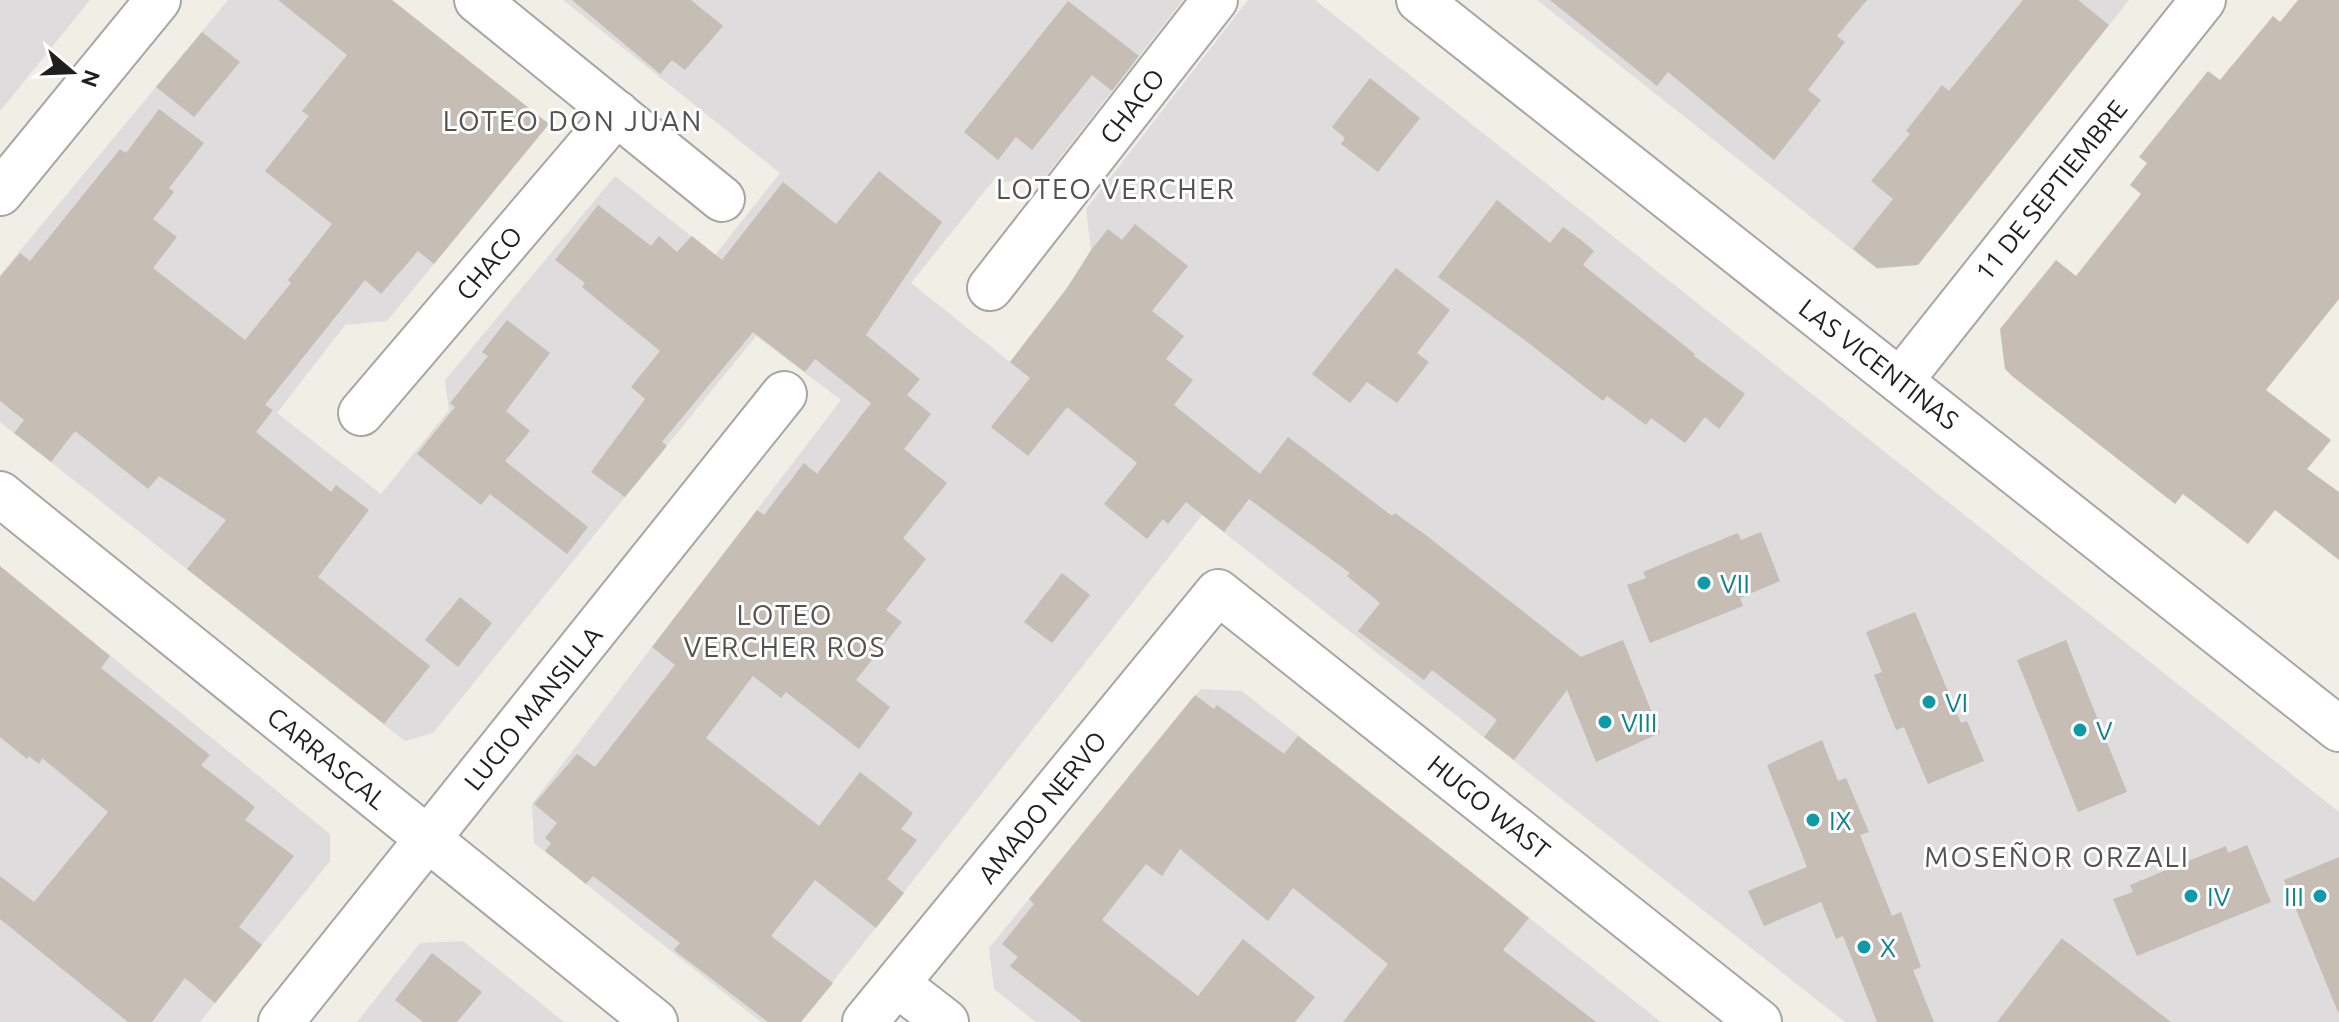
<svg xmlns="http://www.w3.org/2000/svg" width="2339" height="1022" font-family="Ubuntu,sans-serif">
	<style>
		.residential { fill: #dedcdc }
		.building { fill: #c6bdb4 }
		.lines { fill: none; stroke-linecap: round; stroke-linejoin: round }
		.minor-casing { stroke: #a6a6a6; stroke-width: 48 }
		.minor { stroke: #fff; stroke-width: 44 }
		.culture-dot { fill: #0f9aa8; stroke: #fff; stroke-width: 3 }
		.labels { text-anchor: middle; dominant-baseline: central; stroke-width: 6; stroke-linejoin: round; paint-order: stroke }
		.street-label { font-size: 26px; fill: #1f1f1f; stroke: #fff }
		.culture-label { font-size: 26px; fill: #0d838f; stroke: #fff; text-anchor: start }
		.neighbourhood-label { font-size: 28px; letter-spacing: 2px; fill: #525252; stroke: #fff }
	</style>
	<rect width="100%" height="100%" fill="#f1eee5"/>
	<!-- residential -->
	<g class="residential">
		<path d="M0 0H90L0 111Z"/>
		<path d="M228 0H392L549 124 387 321 345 325 277 413 381 494 449 410 445 380 615 176 715 255 780 173 563 0H1183L1045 177 1004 182 996 177 911 283 1010 362 1094 253 1091 250 1086 209 1248 0H1315L2339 812V1022H2171L2063 938 1997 1022H1845L1202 515 801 1022H761L534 843 532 804 841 400 756 336 433 733 405 741 0 422V275Z"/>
		<path d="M1537 0H2129L1918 265 1877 269Z"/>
		<path d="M0 566 330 834V861L200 1022H0Z"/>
		<path d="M1201 689 1242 691 1661 1022H1036L994 989 989 948Z"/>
		<path d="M463 941 564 1022H357L420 943Z"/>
	</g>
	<!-- building -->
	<g class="building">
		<path d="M278 0H392L549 124 434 264 418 251 381 294 365 280 265 405 273 410 256 432 331 492 336 485 369 510 318 577 430 666 384 724 187 569 226 520 159 476 148 489 75 431 51 462 14 433 24 420 0 401V277L20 253 30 261 120 149 126 153 159 109 204 143 169 188 174 192 153 219 177 237 153 268 245 340 291 283 288 280 332 224 265 171 309 116 302 111 347 55Z"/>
		<path d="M572 0H691L723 26 685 70 672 60 660 74Z"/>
		<path d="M1550 0H1867L1837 36 1845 42 1808 90 1821 100 1774 160 1668 72 1657 86Z"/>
		<path d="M2023 0H2078L2109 25 1918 265 1877 268 1853 249 1893 199 1871 181 1910 134 1906 131 1942 85 1949 91Z"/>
		<path d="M2298 0H2339V299L2266 390 2331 440 2307 469 2339 492V560L2275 510 2248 544 2183 494 2175 504 2012 376 2005 369 2000 329 2056 260 2076 276 2141 194 2130 185 2147 163 2139 157 2208 71 2220 80 2273 16 2280 22Z"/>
		<path d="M1068 1 1139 56 1112 91 1092 75 1032 150 1016 137 998 160 964 132Z"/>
		<path d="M202 32 240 62 194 117 156 87Z"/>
		<path d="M1370 78 1420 118 1378 172 1341 144 1345 138 1332 127Z"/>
		<path d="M879 171 942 222 866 335 920 379 907 395 931 414 904 449 947 483 903 538 926 559 886 610 902 622 856 680 890 707 859 749 786 692 781 698 753 676 706 738 819 826 860 772 913 813 901 829 917 840 887 879 904 893 876 928 815 880 771 936 833 983 801 1022H768L674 950 680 943 593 876 586 884 545 851 551 843 545 838 557 823 534 804 577 754 595 767 675 665 652 647 757 510 764 515 804 463 817 474 871 403 815 359 805 372 753 332 662 442 667 446 625 497 591 472 645 399 631 387 660 351 582 287 585 283 555 260 598 205 651 246 659 236 677 252 692 236 722 260 783 182 836 224Z"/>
		<path d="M1497 200 1550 243 1563 227 1580 239 1594 251 1583 265 1695 354 1694 356 1745 394 1719 429 1705 417 1685 443 1651 418 1646 425 1607 396 1603 401 1526 341 1438 277Z"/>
		<path d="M1135 224 1188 266 1152 311 1184 336 1166 359 1193 380 1174 405 1260 474 1288 437 1392 516 1395 513 1427 536 1581 657 1623 640 1660 733 1596 762 1567 690 1514 760 1484 737 1497 720 1432 670 1424 680 1358 631 1380 603 1347 576 1350 573 1249 499 1224 532 1186 502 1168 524 1163 519 1147 539 1104 504 1137 463 1067 407 1028 456 991 427 1030 378 1010 362 1067 288 1091 250 1108 229 1122 240Z"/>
		<path d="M1396 268 1450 310 1417 353 1429 362 1397 403 1367 382 1350 403 1312 374Z"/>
		<path d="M507 320 550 353 506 411 530 431 505 461 588 527 567 554 490 494 481 505 417 454 455 407 450 403 488 356 482 352Z"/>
		<path d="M1761 532 1780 581 1740 598 1743 606 1650 643 1627 585 1646 578 1643 572 1698 549 1738 533 1741 540Z"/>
		<path d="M0 566 110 656 101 668 210 755 201 765 255 807 245 820 294 856 239 927 262 945 215 1003 185 978 152 1022H128L0 919V876L34 902 108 812 42 758 39 764 29 756 27 759 0 737Z"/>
		<path d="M1062 573 1090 595 1052 643 1024 622Z"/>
		<path d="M460 597 492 623 458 667 425 640Z"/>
		<path d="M1915 612 1961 723 1967 721 1984 761 1928 784 1904 727 1896 730 1874 675 1882 672 1866 632Z"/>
		<path d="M2066 640 2127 792 2078 812 2017 660Z"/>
		<path d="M1195 695 1214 709 1217 705 1284 754 1298 736 1503 897 1529 918 1503 950 1596 1022H1343L1388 964 1293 888 1268 921 1180 849 1162 876 1146 864 1102 920 1198 996 1243 939 1315 997 1295 1022H1082L1010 966 1018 957 1002 944 1034 904 1029 899Z"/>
		<path d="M1822 740 1838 781 1846 778 1869 832 1860 835 1892 916 1901 912 1921 967 1913 970 1934 1022H1877L1843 936 1836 939 1821 902 1764 926 1748 891 1807 867 1767 765Z"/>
		<path d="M2247 845 2271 902 2137 956 2113 899 2133 892 2130 885 2193 859 2226 846 2228 853Z"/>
		<path d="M2339 857V1011L2338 1012 2284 880Z"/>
		<path d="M2062 938 2079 951 2171 1022H1997Z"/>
		<path d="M432 953 482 992 457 1022H423L395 1000Z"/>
	</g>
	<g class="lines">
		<!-- minor casing -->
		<g class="minor-casing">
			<g id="minor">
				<path d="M477 0 722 199"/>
				<path d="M1419 0 2339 729"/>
				<path d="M0 193 158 0"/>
				<path d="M990 288 1215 0"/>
				<path d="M1900 381 2203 0"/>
				<path d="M361 413 617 113"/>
				<path d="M0 494 655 1022"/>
				<path d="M897 984 946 1022"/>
				<path d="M281 1022 784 394"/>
				<path d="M865 1022 1218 592 1759 1022"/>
			</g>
		</g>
		<!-- minor -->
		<use href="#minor" class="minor"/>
	</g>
	<!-- markers -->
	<g class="culture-dot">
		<circle cx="1704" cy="583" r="8"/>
		<circle cx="1929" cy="702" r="8"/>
		<circle cx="1605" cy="722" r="8"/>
		<circle cx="2080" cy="730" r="8"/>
		<circle cx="1813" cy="820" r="8"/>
		<circle cx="2191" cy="896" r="8"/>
		<circle cx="2320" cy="896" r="8"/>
		<circle cx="1864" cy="947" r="8"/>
	</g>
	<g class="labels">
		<!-- street labels -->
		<g class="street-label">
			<text transform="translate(1132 106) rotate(-52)">CHACO</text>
			<text transform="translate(2051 190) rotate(-51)">11 DE SEPTIEMBRE</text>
			<text transform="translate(489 263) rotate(-50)">CHACO</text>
			<text transform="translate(1879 364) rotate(38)">LAS VICENTINAS</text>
			<text transform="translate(533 708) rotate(-51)">LUCIO MANSILLA</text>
			<text transform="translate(327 758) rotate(39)">CARRASCAL</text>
			<text transform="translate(1042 807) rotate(-51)">AMADO NERVO</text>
			<text transform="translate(1489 807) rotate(39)">HUGO WAST</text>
		</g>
		<!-- culture labels -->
		<g class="culture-label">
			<text x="1720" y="583">VII</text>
			<text x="1945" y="702">VI</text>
			<text x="1621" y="722">VIII</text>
			<text x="2096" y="730">V</text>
			<text x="1829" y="820">IX</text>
			<text x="2207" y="896">IV</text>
			<text x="2304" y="896" text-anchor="end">III</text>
			<text x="1880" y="947">X</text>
		</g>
		<!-- neighbourhood labels -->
		<g class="neighbourhood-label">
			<text x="573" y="120">LOTEO DON JUAN</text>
			<text x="1116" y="188">LOTEO VERCHER</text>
			<text x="785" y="614">LOTEO<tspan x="785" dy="32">VERCHER ROS</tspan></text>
			<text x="2057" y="856">MOSEÑOR ORZALI</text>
		</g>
	</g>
	<!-- north arrow -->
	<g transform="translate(72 72) rotate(109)" stroke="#ffffff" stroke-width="6" paint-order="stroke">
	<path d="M0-6L14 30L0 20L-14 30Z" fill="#1f1f1f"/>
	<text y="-12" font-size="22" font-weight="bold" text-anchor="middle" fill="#1f1f1f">N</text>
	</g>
</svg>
